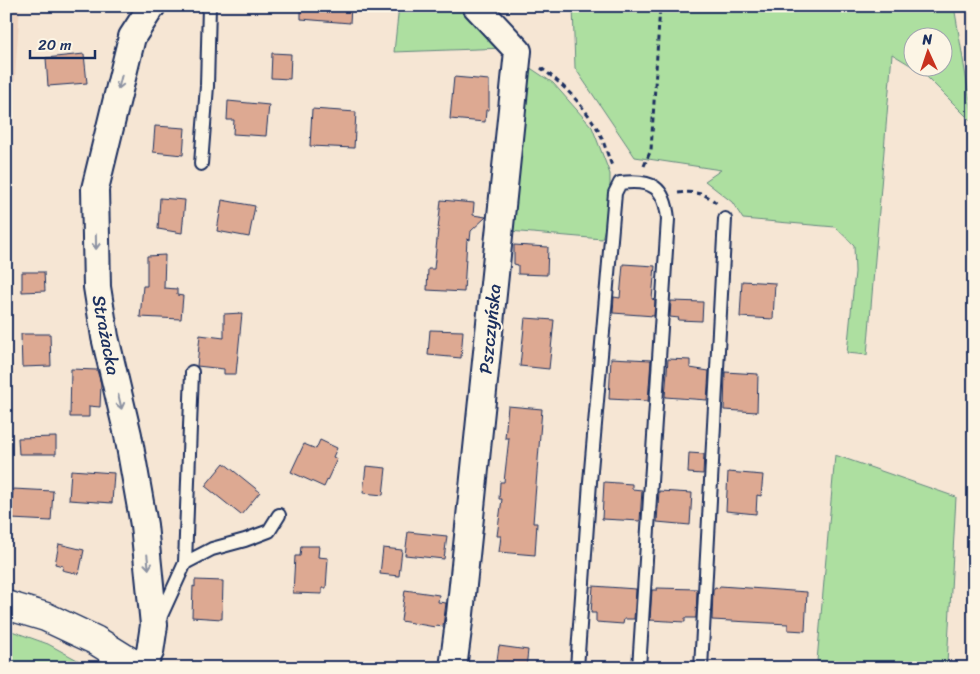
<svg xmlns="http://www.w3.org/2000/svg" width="980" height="674" font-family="Sriracha,sans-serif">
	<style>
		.built { fill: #eed4c0 }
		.green { fill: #addfa0; stroke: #64877f }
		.building { fill: #dda992; stroke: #1b2f5e }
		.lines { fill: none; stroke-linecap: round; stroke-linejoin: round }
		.lane-casing { stroke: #1b2f5e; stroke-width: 16 }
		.street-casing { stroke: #1b2f5e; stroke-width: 30 }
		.secondary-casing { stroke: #1b2f5e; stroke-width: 31 }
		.path { stroke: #1b2f5e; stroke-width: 3; stroke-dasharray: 5 4; stroke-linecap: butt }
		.lane { stroke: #fcf5e5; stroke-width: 12 }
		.street { stroke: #fcf5e5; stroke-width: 26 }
		.secondary { stroke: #fcf5e5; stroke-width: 28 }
		.oneway { stroke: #8c92a2 }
		.labels { text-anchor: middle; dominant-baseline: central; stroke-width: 4; stroke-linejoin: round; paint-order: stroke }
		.street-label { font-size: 18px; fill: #1b2f5e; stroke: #fcf5e5 }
	</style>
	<rect width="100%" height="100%" fill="#f6e6d4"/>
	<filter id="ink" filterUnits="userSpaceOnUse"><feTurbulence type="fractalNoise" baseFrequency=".02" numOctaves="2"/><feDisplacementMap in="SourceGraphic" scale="10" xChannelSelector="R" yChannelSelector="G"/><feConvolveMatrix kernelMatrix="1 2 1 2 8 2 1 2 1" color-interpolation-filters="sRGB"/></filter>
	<g filter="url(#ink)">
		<!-- built -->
		<path class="built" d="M6 6H20L6 203Z"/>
		<!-- green -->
		<g class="green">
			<path d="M399 6H465L505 48 394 52Z"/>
			<path d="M573 6H954L974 124 922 72 915 68H942V38H912V66L892 54 867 355 847 353 855 272 854 245 835 227 743 219 732 202 705 181 721 170 635 157 575 68Z"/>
			<path d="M526 65 553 83 592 127 610 174V209L602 239 509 231Z"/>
			<path d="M835 455 956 497 947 664 817 661Z"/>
			<path d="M6 629 48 644 92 668H6Z"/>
		</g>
		<!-- building -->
		<g class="building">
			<path d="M301 6H351L350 23 301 19Z"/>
			<path d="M272 53 291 54 290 79 271 78Z"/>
			<path d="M84 54 87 83 48 86 46 58Z"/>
			<path d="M454 77 489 80V110H486L485 122 450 119Z"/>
			<path d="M228 101 269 105 266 136 233 134 234 120H227Z"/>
			<path d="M312 109 356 112 354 148 310 146Z"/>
			<path d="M155 126 185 128 183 155 153 152Z"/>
			<path d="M160 198 185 200 182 233 158 229Z"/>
			<path d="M222 200 255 206 249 237 217 231Z"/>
			<path d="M441 200 474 203 473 215 486 217 471 231 470 240 467 239 464 292 427 290 428 269H434Z"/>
			<path d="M514 245 548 247 547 275 518 274V265L514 264Z"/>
			<path d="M165 255 164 288 177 289V295L183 296 181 319 140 317 143 286H147V256Z"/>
			<path d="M623 264 655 266 652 299 655 300 654 316 613 313 614 297 620 298Z"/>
			<path d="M22 272H44L45 291 22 292Z"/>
			<path d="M742 281 775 283 773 319 740 317Z"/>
			<path d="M671 301 703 302 702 321 678 320 679 318 670 317Z"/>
			<path d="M242 313 236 374H224V369L197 366 200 335 224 338V314Z"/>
			<path d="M525 318 554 320 549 369 520 366Z"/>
			<path d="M430 330 463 331 461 358 428 355Z"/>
			<path d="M21 334H50L51 366 22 367Z"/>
			<path d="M611 358 651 360 648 401 609 399Z"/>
			<path d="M668 359 690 360V368L709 371 707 400 665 397Z"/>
			<path d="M71 369 97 370 101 384 100 407 89 406V417H70Z"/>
			<path d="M725 372 758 374 757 412 724 410Z"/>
			<path d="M508 406 542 409 533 523H537L535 555 499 552 501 536H497L502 499H499L500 482H504L509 438H505Z"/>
			<path d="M56 437V454H19L18 438Z"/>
			<path d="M320 440 337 448 333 457 337 459 324 487 291 472 304 444 316 449Z"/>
			<path d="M689 453 704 454 703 474 688 473Z"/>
			<path d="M224 463 260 492 241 515 205 486Z"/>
			<path d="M366 466 386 468 383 495 363 493Z"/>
			<path d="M71 470 114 473 112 503 69 500Z"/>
			<path d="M728 472 763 475 761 496 757 495 756 514 726 511Z"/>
			<path d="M604 482 632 484V489L642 490 640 521 602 519Z"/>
			<path d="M13 489 53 491 51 521 11 519Z"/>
			<path d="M659 491 692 493 690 525 657 522Z"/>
			<path d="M408 532 447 536 444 559 405 555Z"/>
			<path d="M59 544 84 550 79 574 62 570 63 566 55 564Z"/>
			<path d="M301 546H319L318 557 328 558 326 588H322V594L293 593 295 556H300Z"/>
			<path d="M383 548 402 550 399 576 380 574Z"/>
			<path d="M195 580 223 581 222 619 192 617 193 586 195 587Z"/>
			<path d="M593 586 636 589 634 619H624L623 624 596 622V613H591Z"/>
			<path d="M720 586 807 592 805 631 788 630V624L712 620 713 590 715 587 720 588Z"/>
			<path d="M657 588 697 589 696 618H685V622L650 620 652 590H657Z"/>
			<path d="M405 590 439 595 438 602 446 603 443 626 436 625 435 627 401 621Z"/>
			<path d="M499 646 528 650 526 668H496Z"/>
		</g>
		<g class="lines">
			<!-- lane casing -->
			<g class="lane-casing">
				<g id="lane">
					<path d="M201 164 207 86 209 6"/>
					<path d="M192 372 185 563 212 549 245 540 269 531 279 515"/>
					<path d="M159 620 185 563"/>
					<path d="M577 668 590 482 615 193 620 183C652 179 665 187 668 219L639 668"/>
					<path d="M701 668 725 219"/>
				</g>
			</g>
			<!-- street casing -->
			<g class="street-casing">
				<g id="street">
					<path d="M141 668 150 652 154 625 144 525 128 435 105 337 97 287 95 189 132 37 152 6"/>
					<path d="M453 668 460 614 518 51 476 6"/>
				</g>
			</g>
			<!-- secondary casing -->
			<g class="secondary-casing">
				<path id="secondary" d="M6 605 46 617 95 640 140 668"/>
			</g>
			<!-- path -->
			<g class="path">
				<path d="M541 68C562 83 583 105 597 128 604 140 607 155 613 168"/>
				<path d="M644 166 651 150 660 6"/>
				<path d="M678 193C693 191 708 193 718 205"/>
			</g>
			<!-- lane -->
			<use href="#lane" class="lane"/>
			<!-- street -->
			<use href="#street" class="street"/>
			<!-- secondary -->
			<use href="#secondary" class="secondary"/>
		</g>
		<!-- one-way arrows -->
		<defs><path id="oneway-shaft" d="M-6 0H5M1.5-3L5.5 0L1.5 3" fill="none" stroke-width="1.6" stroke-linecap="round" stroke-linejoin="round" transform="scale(1.25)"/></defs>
		<g class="oneway">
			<use href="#oneway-shaft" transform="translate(120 82) rotate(104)"/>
			<use href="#oneway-shaft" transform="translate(96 242) rotate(89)"/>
			<use href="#oneway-shaft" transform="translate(120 402) rotate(77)"/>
			<use href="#oneway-shaft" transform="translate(148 562) rotate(84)"/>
		</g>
	</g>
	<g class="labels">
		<!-- street labels -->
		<g class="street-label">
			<text transform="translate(490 329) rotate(-84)">Pszczyńska</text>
			<text transform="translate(106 335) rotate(79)">Strażacka</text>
		</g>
	</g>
	<!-- margin -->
	<rect width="980" height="674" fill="none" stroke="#fcf5e5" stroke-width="25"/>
	<rect x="12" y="12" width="955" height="649" fill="none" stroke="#1b2f5e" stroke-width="2" filter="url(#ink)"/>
	<!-- north arrow -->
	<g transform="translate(928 52) rotate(357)"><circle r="24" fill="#fcf5e5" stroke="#a2a6af"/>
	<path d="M0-4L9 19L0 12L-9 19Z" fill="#c8321e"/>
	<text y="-8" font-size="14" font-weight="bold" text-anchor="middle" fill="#1b2f5e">N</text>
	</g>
	<!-- scale -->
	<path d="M30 50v8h65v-8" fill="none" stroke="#1b2f5e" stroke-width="2.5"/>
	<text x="38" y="50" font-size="15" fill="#1b2f5e" stroke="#fcf5e5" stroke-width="4" paint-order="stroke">20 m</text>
</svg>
